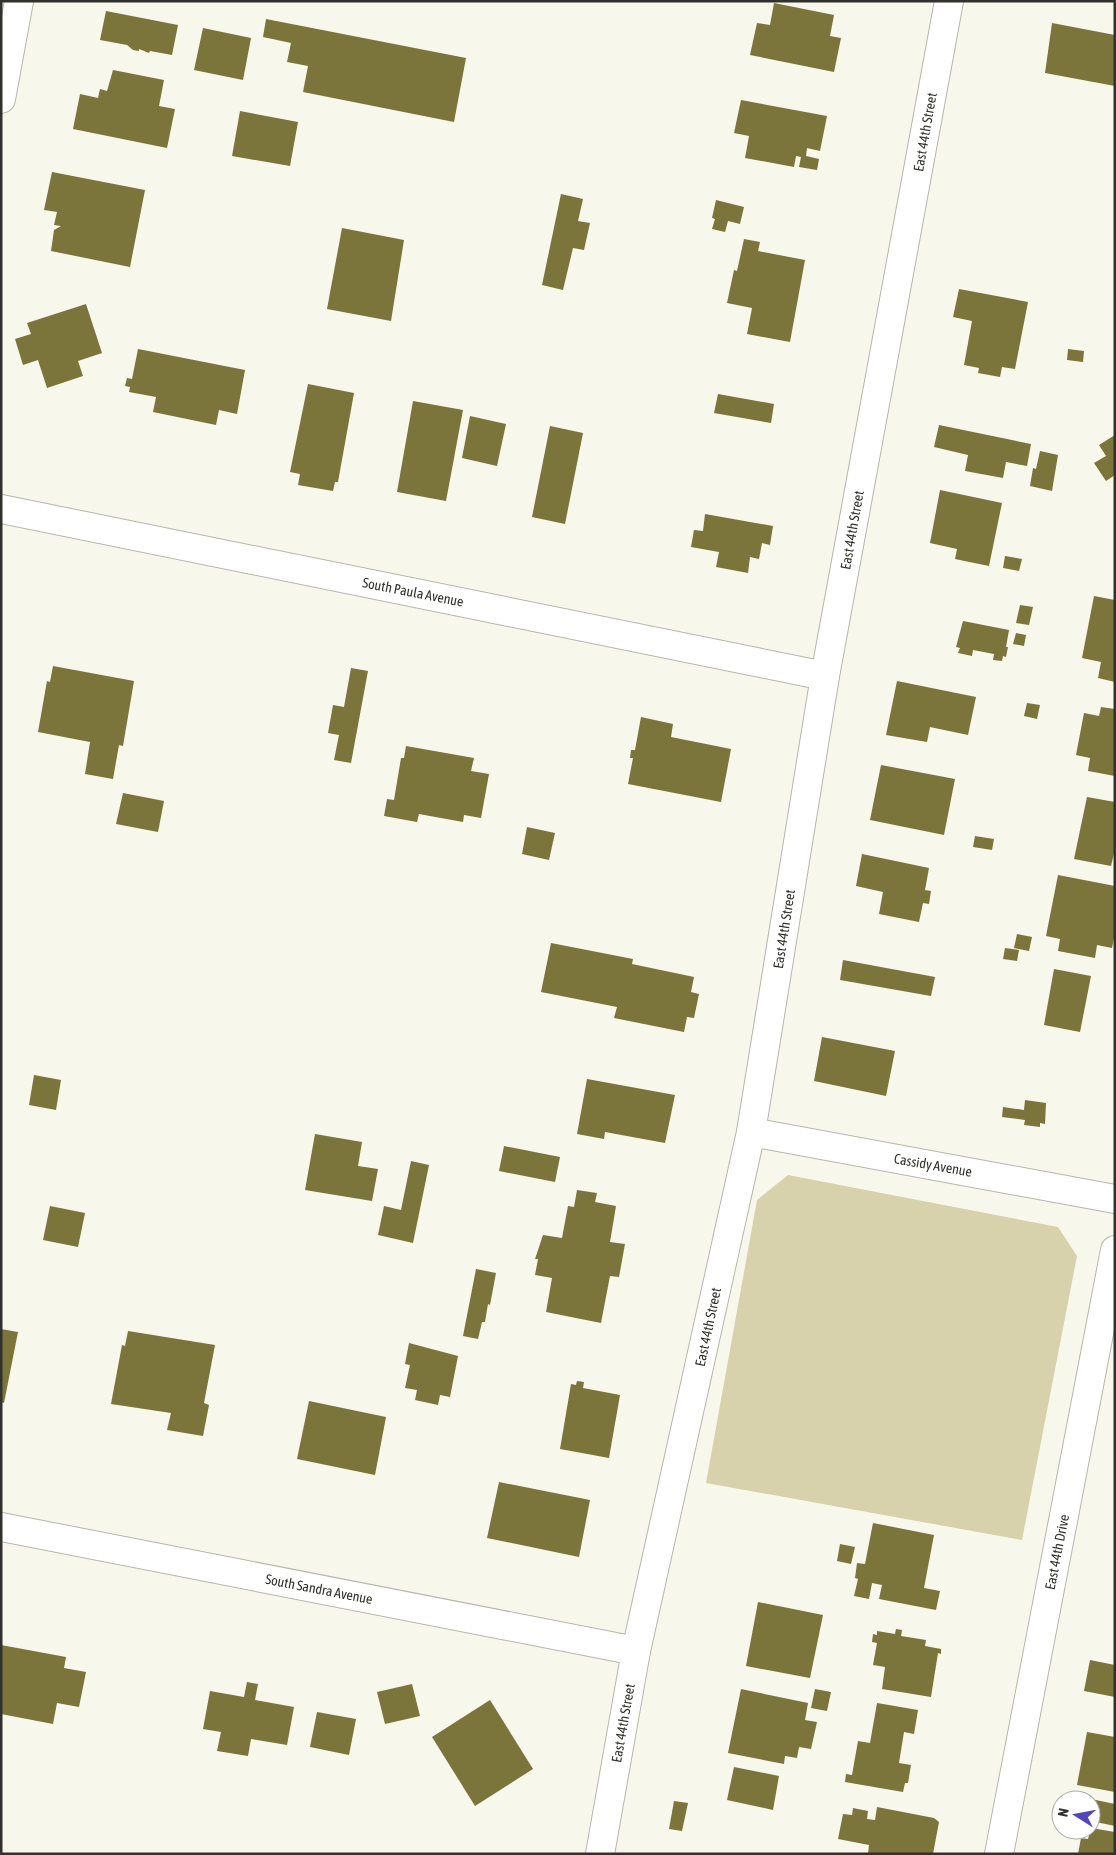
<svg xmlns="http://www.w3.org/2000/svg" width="1116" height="1855" font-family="'Asap Condensed',sans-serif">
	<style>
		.green { fill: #d7d2ab }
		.building { fill: #7b743b }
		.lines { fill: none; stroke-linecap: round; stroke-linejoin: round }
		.minor-casing { stroke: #b7b6ac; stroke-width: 30 }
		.tertiary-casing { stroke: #b7b6ac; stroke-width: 30 }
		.minor { stroke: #fff; stroke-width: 28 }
		.tertiary { stroke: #fff; stroke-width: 28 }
		.labels { text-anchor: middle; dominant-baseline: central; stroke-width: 5; stroke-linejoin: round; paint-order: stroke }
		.street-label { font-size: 14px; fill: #31312d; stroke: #fff }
	</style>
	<rect width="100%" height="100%" fill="#f8f7ec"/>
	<!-- green -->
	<path class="green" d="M788 1175 1058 1227 1077 1256 1022 1540 706 1483 757 1200Z"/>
	<!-- building -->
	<g class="building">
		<path d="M774 3 834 15 830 36 841 38 834 72 750 55 757 23 770 25Z"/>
		<path d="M106 11 178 25 172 55 150 51 149 53 139 49V51L133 50 127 45 100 40Z"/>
		<path d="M266 19 466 58 454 122 303 92 308 66 287 62 291 43 263 37Z"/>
		<path d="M1052 23 1115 35V86L1045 73Z"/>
		<path d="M203 28 251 38 243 80 194 70Z"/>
		<path d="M113 70 164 80 159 106 175 109 167 148 73 129 80 94 98 98 100 89 107 91Z"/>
		<path d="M741 100 827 116 820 151 807 148 806 156 819 159 817 170 799 167 801 157 796 156 794 167 745 158 749 136 734 133Z"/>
		<path d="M240 111 298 122 290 166 232 156Z"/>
		<path d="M52 172 145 190 130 267 51 251 54 230 61 226 54 225 57 212 44 210Z"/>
		<path d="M561 194 583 199 578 221 590 223 584 250 573 248 563 290 542 285Z"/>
		<path d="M716 200 744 207 740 224 728 221 725 232 712 229 715 219 712 218Z"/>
		<path d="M342 228 404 240 391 321 327 309Z"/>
		<path d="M744 239 760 242 758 251 805 260 790 342 747 334 752 308 727 303 734 270 737 271Z"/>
		<path d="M959 289 1028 302 1015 369 1002 367 1000 377 978 373 979 368 964 365 972 321 953 317Z"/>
		<path d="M86 304 102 353 78 361 83 376 47 388 38 360 23 365 15 339 31 334 27 323Z"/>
		<path d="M138 349 245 370 237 414 219 410 216 425 153 412 156 397 129 392 130 387 125 386 127 378 132 379Z"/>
		<path d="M1068 349 1084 351 1083 362 1067 360Z"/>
		<path d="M308 384 354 393 338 482H335L333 491 298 485 300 474 290 472Z"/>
		<path d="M718 394 774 404 771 423 714 413Z"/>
		<path d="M413 401 463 410 446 501 397 492Z"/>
		<path d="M470 416 506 424 497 466 462 458Z"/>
		<path d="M939 425 1031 444 1027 466 1006 462 1003 478 965 471 968 455 934 447Z"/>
		<path d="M550 426 583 433 565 524 532 517Z"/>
		<path d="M1115 435V475L1106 481 1094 463 1106 456 1099 445Z"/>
		<path d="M1040 451 1058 455 1052 491 1030 486 1033 468 1036 469Z"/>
		<path d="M940 490 1002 503 989 566 955 559 957 549 930 543Z"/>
		<path d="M705 514 773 526 770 545 762 543 759 559 750 557 748 573 716 567 719 552 691 547 694 530 703 531Z"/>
		<path d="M1005 556 1022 559 1019 571 1003 568Z"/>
		<path d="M1094 596 1115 600V682L1098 678 1101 662 1082 658Z"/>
		<path d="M1020 605 1033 607 1029 625 1016 623Z"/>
		<path d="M963 621 1009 630 1006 647H1008L1006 657 1003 656 1002 661 993 660 994 654 973 650 972 656 958 653 960 648 956 647Z"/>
		<path d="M1016 633 1026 635 1024 646 1013 644Z"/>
		<path d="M53 666 134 681 123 746 119 745 113 779 85 774 90 742 38 732 47 681 50 682Z"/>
		<path d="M351 668 368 671 351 763 334 760 339 735 328 733 333 705 344 707Z"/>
		<path d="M897 681 976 697 968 735 930 727 927 742 886 735Z"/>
		<path d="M1027 703 1040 705 1037 719 1024 716Z"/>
		<path d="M1101 707 1115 709V776L1088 771 1090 758 1076 755 1084 713 1099 716Z"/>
		<path d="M641 717 673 724 671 737 731 749 721 802 628 784 633 758H630L631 750H635Z"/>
		<path d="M406 746 474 758 471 771 489 774 481 818 464 815 463 822 419 814 417 822 384 816 387 799 394 800 401 758H404Z"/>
		<path d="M881 765 955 779 944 835 870 820Z"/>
		<path d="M123 793 164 801 158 832 116 824Z"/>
		<path d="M1087 797 1115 802V849L1111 866 1074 859Z"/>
		<path d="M527 827 555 833 549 860 522 854Z"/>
		<path d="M975 836 994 839 992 850 973 847Z"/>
		<path d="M862 854 929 868 925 890 931 891 929 904 923 903 919 922 879 914 883 892 856 886Z"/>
		<path d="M1058 875 1115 886V933L1112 948 1097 945 1095 958 1058 951 1060 939 1046 936Z"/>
		<path d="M1017 934 1032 937 1029 951 1014 948Z"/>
		<path d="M551 943 633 959 632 964 694 977 691 992 699 994 694 1018 687 1017 684 1032 614 1018 617 1007 541 992Z"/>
		<path d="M1005 948 1019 950 1017 961 1003 959Z"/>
		<path d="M843 960 935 977 931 996 840 980Z"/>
		<path d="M1054 969 1091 976 1080 1032 1044 1025Z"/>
		<path d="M822 1037 895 1051 886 1096 814 1081Z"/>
		<path d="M34 1075 61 1080 56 1110 29 1105Z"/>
		<path d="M587 1079 675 1095 665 1143 605 1132 604 1139 577 1134Z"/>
		<path d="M1025 1100 1046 1103 1045 1124 1040 1123V1127L1024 1125 1025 1120 1002 1117 1003 1107 1024 1110Z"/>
		<path d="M315 1134 362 1142 358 1166 378 1169 372 1201 305 1190Z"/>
		<path d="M504 1146 560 1157 555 1182 499 1171Z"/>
		<path d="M411 1161 429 1165 413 1243 378 1235 384 1206 401 1210Z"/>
		<path d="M577 1190 597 1193 595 1202 616 1206 610 1242 625 1244 619 1277 610 1276 601 1323 546 1312 552 1278 535 1275 538 1259H535L543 1235 562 1238 568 1206 574 1207Z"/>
		<path d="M50 1206 85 1213 78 1247 43 1240Z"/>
		<path d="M476 1269 496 1273 490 1305 488 1304 485 1322H482L478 1339 463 1336Z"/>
		<path d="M1 1329 18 1332 4 1403 1 1402Z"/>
		<path d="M128 1331 215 1345 204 1403 209 1405 203 1436 167 1430 171 1413 111 1404 122 1345 125 1346Z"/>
		<path d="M409 1343 458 1356 450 1397 440 1395 438 1405 415 1400 417 1390 405 1388 410 1365 405 1364Z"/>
		<path d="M577 1381 584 1382 583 1388 620 1395 609 1458 560 1449 571 1384 576 1385Z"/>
		<path d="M309 1401 386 1417 375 1475 297 1459Z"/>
		<path d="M499 1482 590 1500 579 1557 487 1538Z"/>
		<path d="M873 1523 934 1535 924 1588 940 1591 936 1610 879 1599 882 1585 872 1583 869 1599 854 1596 858 1579 855 1578 857 1563 865 1564Z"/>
		<path d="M840 1544 855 1547 851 1564 837 1561Z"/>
		<path d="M758 1602 823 1615 810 1678 746 1666Z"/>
		<path d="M896 1629 902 1630 901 1636 926 1640 925 1646 941 1649V1654L938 1653 931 1697 882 1689 885 1667 873 1665 877 1643 872 1642 873 1634 877 1635V1631L895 1634Z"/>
		<path d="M1 1645 66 1657 64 1668 86 1672 79 1707 57 1703 53 1724 1 1714Z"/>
		<path d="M1090 1660 1115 1665V1697L1084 1691Z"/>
		<path d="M247 1682 258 1684 255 1700 294 1707 287 1745 251 1739 248 1756 217 1751 221 1732 203 1729 210 1691 244 1697Z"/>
		<path d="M412 1684 420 1716 385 1724 377 1692Z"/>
		<path d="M741 1689 808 1703 805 1720 817 1722 811 1749 799 1747 797 1758 785 1756 784 1764 728 1753Z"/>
		<path d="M815 1689 831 1692 827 1711 811 1708Z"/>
		<path d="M490 1700 533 1769 475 1806 432 1737Z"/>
		<path d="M877 1703 918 1710 914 1734 904 1732 899 1763 911 1765 908 1783H905L903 1792 845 1782 846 1774 852 1775 858 1741 870 1743Z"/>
		<path d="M317 1712 356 1719 349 1755 310 1747Z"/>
		<path d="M1087 1732 1115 1737V1792L1077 1785Z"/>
		<path d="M734 1767 779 1776 773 1810 727 1800Z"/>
		<path d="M1091 1799 1115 1804V1826L1091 1821Z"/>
		<path d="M674 1801 688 1803 682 1831 669 1829Z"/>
		<path d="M877 1807 934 1818 939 1822 933 1854H868L869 1845 838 1839 843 1814 852 1815 853 1808 868 1811 867 1819 875 1820Z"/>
		<path d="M1091 1828 1115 1832V1854H1078L1081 1838 1088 1839Z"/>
	</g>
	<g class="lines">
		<!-- minor casing -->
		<g class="minor-casing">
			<g id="minor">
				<path d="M1 99 19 1"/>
				<path d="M1 509 825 676"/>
				<path d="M751 1132 1115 1199"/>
				<path d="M1 1527 636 1651"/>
				<path d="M999 1854 1115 1250"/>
			</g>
		</g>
		<!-- tertiary casing -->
		<g class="tertiary-casing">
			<path id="tertiary" d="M600 1854 636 1651 751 1132 825 676 949 1"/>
		</g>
		<!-- minor -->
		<use href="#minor" class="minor"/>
		<!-- tertiary -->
		<use href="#tertiary" class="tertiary"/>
	</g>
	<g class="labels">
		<!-- street labels -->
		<g class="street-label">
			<text transform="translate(925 132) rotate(-80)">East 44th Street</text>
			<text transform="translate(852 530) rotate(-80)">East 44th Street</text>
			<text transform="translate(413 592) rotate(11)">South Paula Avenue</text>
			<text transform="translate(784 929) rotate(-81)">East 44th Street</text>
			<text transform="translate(933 1165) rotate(10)">Cassidy Avenue</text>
			<text transform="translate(708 1327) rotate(-78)">East 44th Street</text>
			<text transform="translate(1057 1552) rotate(-79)">East 44th Drive</text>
			<text transform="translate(319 1589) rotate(11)">South Sandra Avenue</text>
			<text transform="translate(623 1723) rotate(-80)">East 44th Street</text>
		</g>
	</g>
	<!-- border -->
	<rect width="1116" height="1855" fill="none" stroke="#31312d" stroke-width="5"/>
	<!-- north arrow -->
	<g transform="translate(1076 1815) rotate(281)"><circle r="24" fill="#ffffff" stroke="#adadab"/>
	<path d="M0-4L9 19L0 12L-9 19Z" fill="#5345bc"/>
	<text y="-8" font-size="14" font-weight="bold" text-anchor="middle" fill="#31312d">N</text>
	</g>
</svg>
